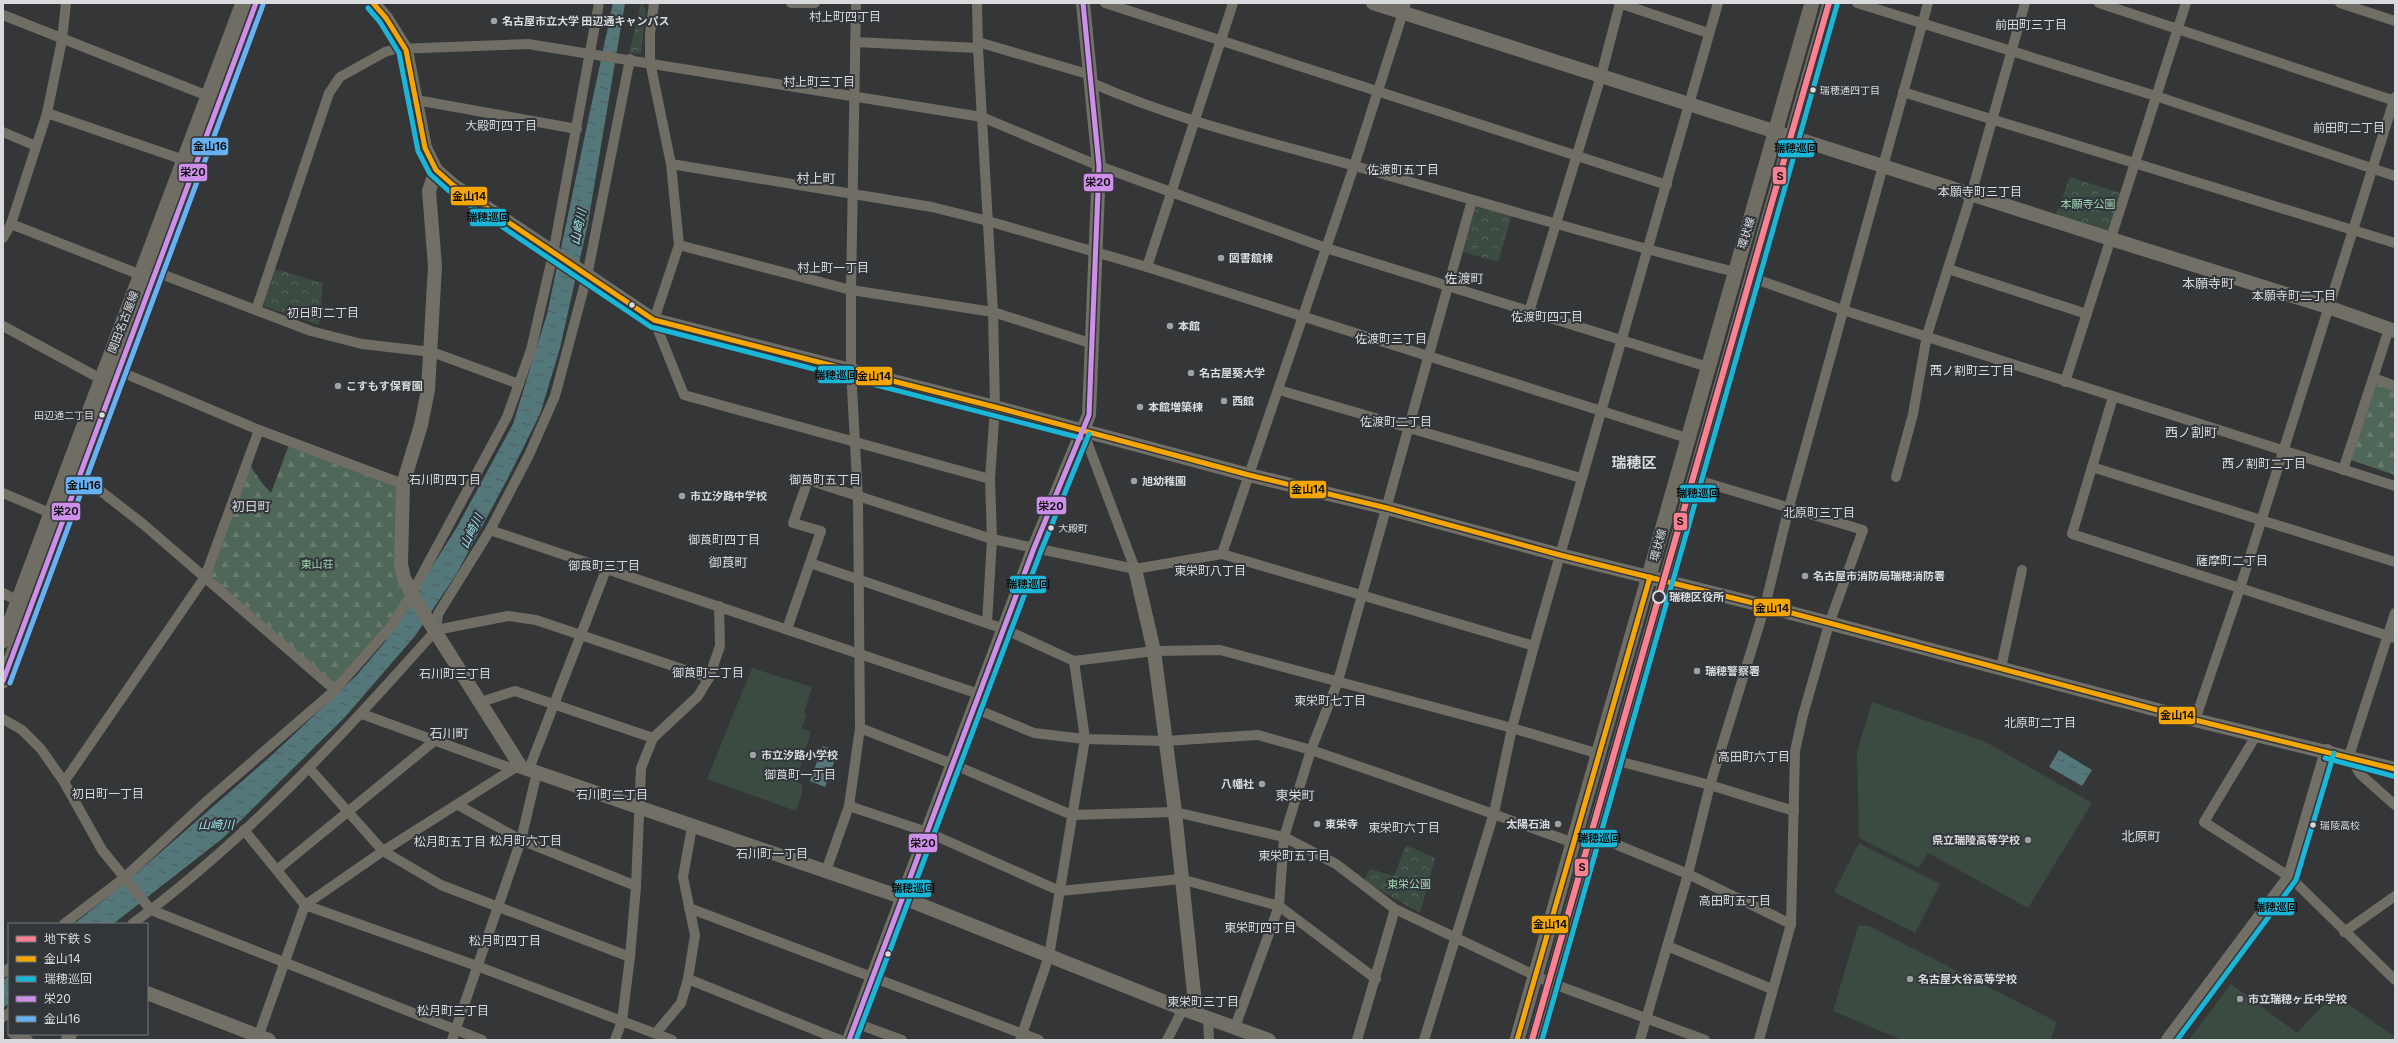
<svg xmlns="http://www.w3.org/2000/svg" width="2398" height="1043" font-family="Inter,'Noto Sans JP',sans-serif">
	<style>
		.green { fill: #3c4b41 }
		.forest { fill: url(#forest-firs) }
		.park { fill: url(#park-crowns) }
		.water { fill: url(#water-ripples) }
		.lines { fill: none; stroke-linecap: round; stroke-linejoin: round }
		.street { stroke: #706d64; stroke-width: 10 }
		.secondary { stroke: #716f66; stroke-width: 14 }
		.primary { stroke: #706d65; stroke-width: 15 }
		.bus-1-casing { stroke: #32363a; stroke-width: 8 }
		.bus-2-casing { stroke: #32363a; stroke-width: 8 }
		.bus-3-casing { stroke: #32363a; stroke-width: 8 }
		.bus-4-casing { stroke: #32363a; stroke-width: 8 }
		.bus-1 { stroke: #f7a600; stroke-width: 5 }
		.bus-2 { stroke: #1ab6d8; stroke-width: 5 }
		.bus-3 { stroke: #ce8fe9; stroke-width: 5 }
		.bus-4 { stroke: #66b1f2; stroke-width: 5 }
		.metro-1-casing { stroke: #32363a; stroke-width: 9 }
		.metro-1 { stroke: #ff8091; stroke-width: 6 }
		.poi-dot { fill: #9fa1a3; stroke: #32363a; stroke-width: 1.5 }
		.bus-dot { fill: #d8dadd; stroke: #32363a; stroke-width: 1.5 }
		.stop-dot { fill: #32363a; stroke: #d8dadd; stroke-width: 2 }
		.labels { text-anchor: middle; dominant-baseline: central; stroke-width: 4; stroke-linejoin: round; paint-order: stroke }
		.bus-label { font-size: 10px; fill: #d8dadd; stroke: #32363a; text-anchor: start }
		.poi-label { font-size: 11px; font-weight: bold; fill: #d8dadd; stroke: #32363a; text-anchor: start }
		.park-label { font-size: 11px; fill: #a0d6b3; stroke: #32363a }
		.street-label { font-size: 11px; fill: #d8dadd; stroke: #32363a }
		.stop-label { font-size: 11px; font-weight: bold; fill: #d8dadd; stroke: #32363a; text-anchor: start }
		.neighbourhood-label { font-size: 12px; fill: #d8dadd; stroke: #32363a }
		.water-label { font-size: 12px; font-style: italic; fill: #9ce6ec; stroke: #32363a }
		.quarter-label { font-size: 13px; fill: #d8dadd; stroke: #32363a }
		.district-label { font-size: 15px; font-weight: bold; fill: #d8dadd; stroke: #32363a }
		.line-badge { stroke: #32363a; stroke-width: 1.5 }
		.pale-badge-label { font-size: 11px; text-anchor: middle; font-weight: bold; fill: #111 }
	</style>
	<defs>
		<pattern id="forest-firs" width="22" height="20" patternUnits="userSpaceOnUse"><rect width="22" height="20" fill="#4f6758"/><path d="M5 1l3.5 6h-7zM16 11l3.5 6h-7z" fill="#687c70"/></pattern>
		<pattern id="park-crowns" width="20" height="18" patternUnits="userSpaceOnUse"><rect width="20" height="18" fill="#3c4b41"/><path d="M2 6a3 3 0 1 1 6 0M12 15a3 3 0 1 1 6 0" fill="none" stroke="#57645c"/></pattern>
		<pattern id="water-ripples" width="26" height="14" patternUnits="userSpaceOnUse"><rect width="26" height="14" fill="#54787a"/><path d="M2 4q2-2 4 0t4 0M15 11q2-2 4 0t4 0" fill="none" stroke="#4b5f61"/></pattern>
	</defs>
	<rect width="100%" height="100%" fill="#343638"/>
	<!-- green -->
	<g class="green">
		<path d="M752 668 812 687 804 713 806 715 802 728 811 732 796 782 802 784V793L796 811 707 779Z"/>
		<path d="M1872 702 1984 741 2092 803 2028 908 1928 853 1919 868 1859 838 1857 752Z"/>
		<path d="M1859 843 1940 884 1915 933 1834 892Z"/>
		<path d="M1858 926H1869L2057 1022 2050 1040H1902L1833 1011Z"/>
		<path d="M2231 984 2297 1033 2334 994 2395 1037V1040H2189Z"/>
	</g>
	<!-- forest -->
	<g class="forest">
		<path d="M2377 379 2395 385V475L2348 459Z"/>
		<path d="M290 442 403 484 401 564 414 598 335 690 205 577 247 461 262 483 271 493Z"/>
	</g>
	<!-- park -->
	<g class="park">
		<path d="M641 3 646 10 641 54 629 53Z"/>
		<path d="M2070 177 2120 193 2108 232 2056 215Z"/>
		<path d="M1475 204 1512 215 1498 262 1462 252Z"/>
		<path d="M275 269 323 283 319 325 263 306Z"/>
		<path d="M1406 845 1435 858 1420 913 1364 881 1370 869 1394 876Z"/>
	</g>
	<!-- water -->
	<g class="water">
		<path d="M613 3H625L588 223 560 348 540 414 509 476 457 573 415 636 345 717 223 838 113 924H74L130 879 272 755 356 676 384 643 457 527 513 424 547 314Z"/>
		<path d="M823 746 838 751 825 787 810 781Z"/>
		<path d="M2059 750 2092 770 2082 786 2049 767Z"/>
		<path d="M9 976V1003L3 1008V980Z"/>
	</g>
	<g class="lines">
		<!-- street -->
		<g class="street">
			<path d="M654 3 650 34V62L671 164 679 245 654 320 684 395 990 479"/>
			<path d="M791 3H815"/>
			<path d="M977 3 978 48 993 312 995 407 990 479 992 539 987 623"/>
			<path d="M1105 3 1667 185"/>
			<path d="M1619 3 1708 33"/>
			<path d="M1857 3 2156 96 2395 176"/>
			<path d="M2099 3 2395 101"/>
			<path d="M2340 3 2395 21"/>
			<path d="M3 15 208 96"/>
			<path d="M855 42 978 48"/>
			<path d="M978 42 1091 75"/>
			<path d="M1092 83C1176 120 1266 141 1355 166 1481 202 1607 240 1735 272"/>
			<path d="M1903 92 2395 243"/>
			<path d="M416 100 577 129"/>
			<path d="M47 113 184 160"/>
			<path d="M3 132 36 146"/>
			<path d="M671 164 932 207 988 221 1147 267 1687 438"/>
			<path d="M11 224 141 275"/>
			<path d="M3 238 11 224 47 113 62 40 66 3"/>
			<path d="M679 245 851 290 993 312 1093 344"/>
			<path d="M1147 267 1233 3"/>
			<path d="M1948 269 2087 314"/>
			<path d="M156 272 311 331 362 344 432 352 519 384"/>
			<path d="M1753 278 1843 310 2395 486"/>
			<path d="M256 310 329 93 340 77 385 52 395 49 528 44 982 117 1099 166 1326 248 1708 367"/>
			<path d="M1529 312 1601 76 1620 3"/>
			<path d="M3 326 101 379"/>
			<path d="M119 371 259 430 403 484"/>
			<path d="M2373 378 2395 386"/>
			<path d="M2065 382 2186 3"/>
			<path d="M1279 390 1581 478"/>
			<path d="M2113 397 2072 534 2395 638"/>
			<path d="M1083 431 1135 569"/>
			<path d="M2092 467 2395 562"/>
			<path d="M2343 470 2389 329"/>
			<path d="M74 476 89 482 143 524 335 690"/>
			<path d="M1896 477 1913 414 1927 335 1971 195 2025 3"/>
			<path d="M1694 479 1863 530 1829 624 1803 715 1795 751 1791 924 1759 1040"/>
			<path d="M3 493 50 513"/>
			<path d="M490 530 979 694"/>
			<path d="M1222 554 1354 166 1406 3"/>
			<path d="M810 563 1004 629 1074 661"/>
			<path d="M3 593 23 604"/>
			<path d="M2395 613 2349 756 2360 774 2395 805"/>
			<path d="M787 629 821 531 793 523 808 480 992 539 1135 569 1222 554 1534 646"/>
			<path d="M436 630 508 616 536 620 709 678"/>
			<path d="M2001 668 2022 570"/>
			<path d="M481 702 515 691 653 738"/>
			<path d="M974 708 1034 733 1085 739 1165 741 1258 735 1311 750 1387 776 1574 843"/>
			<path d="M362 714 513 769"/>
			<path d="M3 719 22 730 41 749 64 782 102 850 151 910 482 1040"/>
			<path d="M2195 720 2240 588 2395 97"/>
			<path d="M860 728 952 764 1072 815 1175 812 1284 837 1336 864 1395 909 1551 983 1705 1040"/>
			<path d="M2257 734 2204 822 2290 877 2395 980"/>
			<path d="M1614 760 1710 785 1794 811"/>
			<path d="M309 768 383 851 441 885 630 957"/>
			<path d="M529 769 607 567"/>
			<path d="M64 782 205 577 259 430"/>
			<path d="M458 805 521 840 636 886"/>
			<path d="M849 806 927 832 1060 891 1181 879 1279 906 1376 979"/>
			<path d="M244 830 305 905 477 966 672 1040"/>
			<path d="M1593 835 1688 874 1791 924"/>
			<path d="M278 869 433 742"/>
			<path d="M826 871 849 806 860 728 858 498 851 370V290L856 3"/>
			<path d="M689 908 1039 1040"/>
			<path d="M64 924 124 878 207 801 335 690 392 625 412 593 507 417 531 350 553 254 599 3"/>
			<path d="M132 924C246 840 343 735 436 630L438 614 490 530 529 455 555 396 587 276 630 59"/>
			<path d="M2344 932 2395 896"/>
			<path d="M1667 946 1772 989"/>
			<path d="M3 973 9 968"/>
			<path d="M688 979 840 1040"/>
			<path d="M3 1017 9 1013"/>
			<path d="M1208 1018 1209 1040"/>
			<path d="M855 1023 902 1040"/>
			<path d="M1235 1027 1279 906 1284 837 1311 750 1338 681 1472 200"/>
			<path d="M656 1033 681 1003 688 979 695 935 683 877 692 827"/>
			<path d="M13 1034 28 1040"/>
			<path d="M257 1040 305 905 383 851 513 769 521 767"/>
			<path d="M452 1040 521 840 537 772"/>
			<path d="M615 1040 622 1021 630 957 636 886 641 768 653 738 698 696 709 678 720 646 719 606"/>
			<path d="M1020 1040 1049 956 1085 739 1074 661 1154 651 1220 650 1512 728 1599 754"/>
			<path d="M1167 1040 1183 1009"/>
			<path d="M1357 1040 1395 909"/>
			<path d="M1424 1040 1494 813 1512 728 1534 646 1718 3"/>
			<path d="M1640 1040 1688 874 1710 785 1765 606 1789 507 1928 3"/>
		</g>
		<!-- secondary -->
		<g class="secondary">
			<path d="M373 3 386 18 406 50 425 148 436 170 453 185 654 320 995 407 1249 475 1387 508 1560 555 1765 606 2195 720 2395 769"/>
			<path d="M1373 3 2111 239 2328 307 2395 331"/>
			<path d="M436 170 429 191 435 266 428 390 421 425 403 484 401 564 404 578 414 598 521 767 901 897 1183 1009 1269 1040"/>
			<path d="M1135 569 1154 651 1175 812 1196 1013"/>
			<path d="M147 993 269 1040"/>
			<path d="M68 1040 70 1034"/>
			<path d="M849 1040 1034 548 1089 415 1099 166 1083 3"/>
			<path d="M2168 1040 2290 877 2327 751"/>
		</g>
		<!-- primary -->
		<g class="primary">
			<path d="M3 641 243 3"/>
			<path d="M3 681 256 3"/>
			<path d="M1517 1040 1812 3"/>
			<path d="M1535 1040 1830 3"/>
		</g>
		<!-- bus-1 casing -->
		<g class="bus-1-casing">
			<g id="bus-1">
				<path d="M373 3 386 18 406 50 425 148 436 170 453 185 654 320 995 407 1249 475 1387 508 1560 555 1765 606 2195 720 2395 769"/>
				<path d="M1517 1040 1650 577"/>
			</g>
		</g>
		<!-- bus-2 casing -->
		<g class="bus-2-casing">
			<g id="bus-2">
				<path d="M368 8 380 22 399 53 418 151 430 174 449 191 651 327 1081 438"/>
				<path d="M2325 758 2393 776"/>
				<path d="M856 1040 1041 551 1089 434"/>
				<path d="M1542 1040 1837 5"/>
				<path d="M2177 1040 2296 880 2334 753"/>
			</g>
		</g>
		<!-- bus-3 casing -->
		<g class="bus-3-casing">
			<g id="bus-3">
				<path d="M3 681 256 3"/>
				<path d="M849 1040 1034 548 1089 415 1099 166 1083 3"/>
			</g>
		</g>
		<!-- bus-4 casing -->
		<g class="bus-4-casing">
			<path id="bus-4" d="M10 683 263 5"/>
		</g>
		<!-- bus-1 -->
		<use href="#bus-1" class="bus-1"/>
		<!-- bus-2 -->
		<use href="#bus-2" class="bus-2"/>
		<!-- bus-3 -->
		<use href="#bus-3" class="bus-3"/>
		<!-- bus-4 -->
		<use href="#bus-4" class="bus-4"/>
		<!-- metro-1 casing -->
		<g class="metro-1-casing">
			<path id="metro-1" d="M1532 1040 1829 3"/>
		</g>
		<!-- metro-1 -->
		<use href="#metro-1" class="metro-1"/>
	</g>
	<!-- markers -->
	<g class="poi-dot">
		<circle cx="494" cy="21" r="4"/>
		<circle cx="1221" cy="258" r="4"/>
		<circle cx="1170" cy="326" r="4"/>
		<circle cx="1191" cy="373" r="4"/>
		<circle cx="338" cy="386" r="4"/>
		<circle cx="1224" cy="401" r="4"/>
		<circle cx="1140" cy="407" r="4"/>
		<circle cx="1134" cy="481" r="4"/>
		<circle cx="682" cy="496" r="4"/>
		<circle cx="1805" cy="576" r="4"/>
		<circle cx="1697" cy="671" r="4"/>
		<circle cx="753" cy="755" r="4"/>
		<circle cx="1262" cy="784" r="4"/>
		<circle cx="1317" cy="824" r="4"/>
		<circle cx="1558" cy="824" r="4"/>
		<circle cx="2028" cy="840" r="4"/>
		<circle cx="1910" cy="979" r="4"/>
		<circle cx="2240" cy="999" r="4"/>
	</g>
	<g class="bus-dot">
		<circle cx="1813" cy="90" r="3.5"/>
		<circle cx="632" cy="305" r="3.5"/>
		<circle cx="102" cy="415" r="3.5"/>
		<circle cx="1051" cy="528" r="3.5"/>
		<circle cx="2313" cy="825" r="3.5"/>
		<circle cx="888" cy="954" r="3.5"/>
	</g>
	<circle class="stop-dot" cx="1659" cy="597" r="6"/>
	<g class="labels">
		<!-- bus labels -->
		<g class="bus-label">
			<text x="1820" y="90">瑞穂通四丁目</text>
			<text x="94" y="415" text-anchor="end">田辺通二丁目</text>
			<text x="1058" y="528">大殿町</text>
			<text x="2320" y="825">瑞陵高校</text>
		</g>
		<!-- poi labels -->
		<g class="poi-label">
			<text x="502" y="21">名古屋市立大学 田辺通キャンパス</text>
			<text x="1229" y="258">図書館棟</text>
			<text x="1178" y="326">本館</text>
			<text x="1199" y="373">名古屋葵大学</text>
			<text x="346" y="386">こすもす保育園</text>
			<text x="1232" y="401">西館</text>
			<text x="1148" y="407">本館増築棟</text>
			<text x="1142" y="481">旭幼稚園</text>
			<text x="690" y="496">市立汐路中学校</text>
			<text x="1813" y="576">名古屋市消防局瑞穂消防署</text>
			<text x="1705" y="671">瑞穂警察署</text>
			<text x="761" y="755">市立汐路小学校</text>
			<text x="1254" y="784" text-anchor="end">八幡社</text>
			<text x="1325" y="824">東栄寺</text>
			<text x="1550" y="824" text-anchor="end">太陽石油</text>
			<text x="2020" y="840" text-anchor="end">県立瑞陵高等学校</text>
			<text x="1918" y="979">名古屋大谷高等学校</text>
			<text x="2248" y="999">市立瑞穂ヶ丘中学校</text>
		</g>
		<!-- park labels -->
		<g class="park-label">
			<text x="2088" y="204">本願寺公園</text>
			<text x="317" y="564">東山荘</text>
			<text x="1409" y="884">東栄公園</text>
		</g>
		<!-- street labels -->
		<g class="street-label">
			<text transform="translate(1746 233) rotate(-73)">環状線</text>
			<text transform="translate(123 322) rotate(-69)">関田名古屋線</text>
			<text transform="translate(1658 545) rotate(-75)">環状線</text>
		</g>
		<!-- stop labels -->
		<g class="stop-label">
			<text x="1669" y="597">瑞穂区役所</text>
		</g>
		<!-- neighbourhood labels -->
		<g class="neighbourhood-label">
			<text x="845" y="16">村上町四丁目</text>
			<text x="2031" y="24">前田町三丁目</text>
			<text x="819" y="81">村上町三丁目</text>
			<text x="501" y="125">大殿町四丁目</text>
			<text x="2349" y="127">前田町二丁目</text>
			<text x="1403" y="169">佐渡町五丁目</text>
			<text x="1980" y="191">本願寺町三丁目</text>
			<text x="833" y="267">村上町一丁目</text>
			<text x="2294" y="295">本願寺町二丁目</text>
			<text x="323" y="312">初日町二丁目</text>
			<text x="1547" y="316">佐渡町四丁目</text>
			<text x="1391" y="338">佐渡町三丁目</text>
			<text x="1972" y="370">西ノ割町三丁目</text>
			<text x="1396" y="421">佐渡町二丁目</text>
			<text x="2264" y="463">西ノ割町二丁目</text>
			<text x="445" y="479">石川町四丁目</text>
			<text x="825" y="479">御莨町五丁目</text>
			<text x="1819" y="512">北原町三丁目</text>
			<text x="724" y="539">御莨町四丁目</text>
			<text x="2232" y="560">薩摩町二丁目</text>
			<text x="604" y="565">御莨町三丁目</text>
			<text x="1210" y="570">東栄町八丁目</text>
			<text x="708" y="672">御莨町二丁目</text>
			<text x="455" y="673">石川町三丁目</text>
			<text x="1330" y="700">東栄町七丁目</text>
			<text x="2040" y="722">北原町二丁目</text>
			<text x="1754" y="756">高田町六丁目</text>
			<text x="800" y="774">御莨町一丁目</text>
			<text x="108" y="793">初日町一丁目</text>
			<text x="612" y="794">石川町二丁目</text>
			<text x="1404" y="827">東栄町六丁目</text>
			<text x="526" y="840">松月町六丁目</text>
			<text x="450" y="841">松月町五丁目</text>
			<text x="772" y="853">石川町一丁目</text>
			<text x="1294" y="855">東栄町五丁目</text>
			<text x="1735" y="900">高田町五丁目</text>
			<text x="1260" y="927">東栄町四丁目</text>
			<text x="505" y="940">松月町四丁目</text>
			<text x="1203" y="1001">東栄町三丁目</text>
			<text x="453" y="1010">松月町三丁目</text>
		</g>
		<!-- water labels -->
		<g class="water-label">
			<text transform="translate(578 227) rotate(-78)">山崎川</text>
			<text transform="translate(471 531) rotate(-64)">山崎川</text>
			<text x="216" y="824">山崎川</text>
		</g>
		<!-- quarter labels -->
		<g class="quarter-label">
			<text x="816" y="178">村上町</text>
			<text x="1464" y="278">佐渡町</text>
			<text x="2208" y="283">本願寺町</text>
			<text x="2191" y="432">西ノ割町</text>
			<text x="251" y="506">初日町</text>
			<text x="728" y="562">御莨町</text>
			<text x="449" y="733">石川町</text>
			<text x="1295" y="795">東栄町</text>
			<text x="2141" y="836">北原町</text>
		</g>
		<!-- district labels -->
		<g class="district-label">
			<text x="1634" y="462">瑞穂区</text>
		</g>
	</g>
	<g class="line-badge">
		<rect x="191" y="137" width="38" height="19" rx="4" fill="#66b1f2"/>
		<rect x="1777" y="139" width="38" height="19" rx="4" fill="#1ab6d8"/>
		<rect x="178" y="163" width="30" height="19" rx="4" fill="#ce8fe9"/>
		<rect x="1772" y="166" width="15" height="19" rx="4" fill="#ff8091"/>
		<rect x="1083" y="173" width="31" height="19" rx="4" fill="#ce8fe9"/>
		<rect x="450" y="186" width="38" height="20" rx="4" fill="#f7a600"/>
		<rect x="469" y="208" width="38" height="19" rx="4" fill="#1ab6d8"/>
		<rect x="817" y="365" width="38" height="19" rx="4" fill="#1ab6d8"/>
		<rect x="855" y="366" width="38" height="20" rx="4" fill="#f7a600"/>
		<rect x="65" y="476" width="38" height="19" rx="4" fill="#66b1f2"/>
		<rect x="1289" y="480" width="38" height="19" rx="4" fill="#f7a600"/>
		<rect x="1679" y="484" width="38" height="19" rx="4" fill="#1ab6d8"/>
		<rect x="1036" y="496" width="31" height="19" rx="4" fill="#ce8fe9"/>
		<rect x="51" y="502" width="30" height="19" rx="4" fill="#ce8fe9"/>
		<rect x="1673" y="512" width="15" height="19" rx="4" fill="#ff8091"/>
		<rect x="1009" y="575" width="38" height="19" rx="4" fill="#1ab6d8"/>
		<rect x="1753" y="598" width="38" height="19" rx="4" fill="#f7a600"/>
		<rect x="2158" y="706" width="38" height="19" rx="4" fill="#f7a600"/>
		<rect x="1580" y="829" width="38" height="19" rx="4" fill="#1ab6d8"/>
		<rect x="908" y="833" width="30" height="20" rx="4" fill="#ce8fe9"/>
		<rect x="1574" y="858" width="15" height="19" rx="4" fill="#ff8091"/>
		<rect x="894" y="879" width="38" height="19" rx="4" fill="#1ab6d8"/>
		<rect x="2257" y="897" width="38" height="19" rx="4" fill="#1ab6d8"/>
		<rect x="1531" y="915" width="38" height="19" rx="4" fill="#f7a600"/>
	</g>
	<g class="pale-badge-label">
		<text x="210" y="150">金山16</text>
		<text x="1796" y="152">瑞穂巡回</text>
		<text x="193" y="176">栄20</text>
		<text x="1780" y="180">S</text>
		<text x="1098" y="186">栄20</text>
		<text x="469" y="200">金山14</text>
		<text x="488" y="221">瑞穂巡回</text>
		<text x="836" y="379">瑞穂巡回</text>
		<text x="874" y="380">金山14</text>
		<text x="84" y="489">金山16</text>
		<text x="1308" y="493">金山14</text>
		<text x="1698" y="497">瑞穂巡回</text>
		<text x="1051" y="510">栄20</text>
		<text x="66" y="515">栄20</text>
		<text x="1680" y="525">S</text>
		<text x="1028" y="588">瑞穂巡回</text>
		<text x="1772" y="612">金山14</text>
		<text x="2177" y="719">金山14</text>
		<text x="1599" y="842">瑞穂巡回</text>
		<text x="923" y="847">栄20</text>
		<text x="1582" y="871">S</text>
		<text x="913" y="892">瑞穂巡回</text>
		<text x="2276" y="911">瑞穂巡回</text>
		<text x="1550" y="928">金山14</text>
	</g>
	<!-- border -->
	<rect width="2398" height="1043" fill="none" stroke="#d8dadd" stroke-width="8"/>
	<!-- legend -->
	<rect x="8" y="923" width="140" height="112" fill="#32363a" stroke="#74787b"/>
	<rect x="16" y="936" width="20" height="6" fill="#ff8091" stroke="#74787b"/>
	<text x="44" y="943" font-size="12" fill="#d8dadd">地下鉄 S</text>
	<rect x="16" y="956" width="20" height="6" fill="#f7a600" stroke="#74787b"/>
	<text x="44" y="963" font-size="12" fill="#d8dadd">金山14</text>
	<rect x="16" y="976" width="20" height="6" fill="#1ab6d8" stroke="#74787b"/>
	<text x="44" y="983" font-size="12" fill="#d8dadd">瑞穂巡回</text>
	<rect x="16" y="996" width="20" height="6" fill="#ce8fe9" stroke="#74787b"/>
	<text x="44" y="1003" font-size="12" fill="#d8dadd">栄20</text>
	<rect x="16" y="1016" width="20" height="6" fill="#66b1f2" stroke="#74787b"/>
	<text x="44" y="1023" font-size="12" fill="#d8dadd">金山16</text>
</svg>
